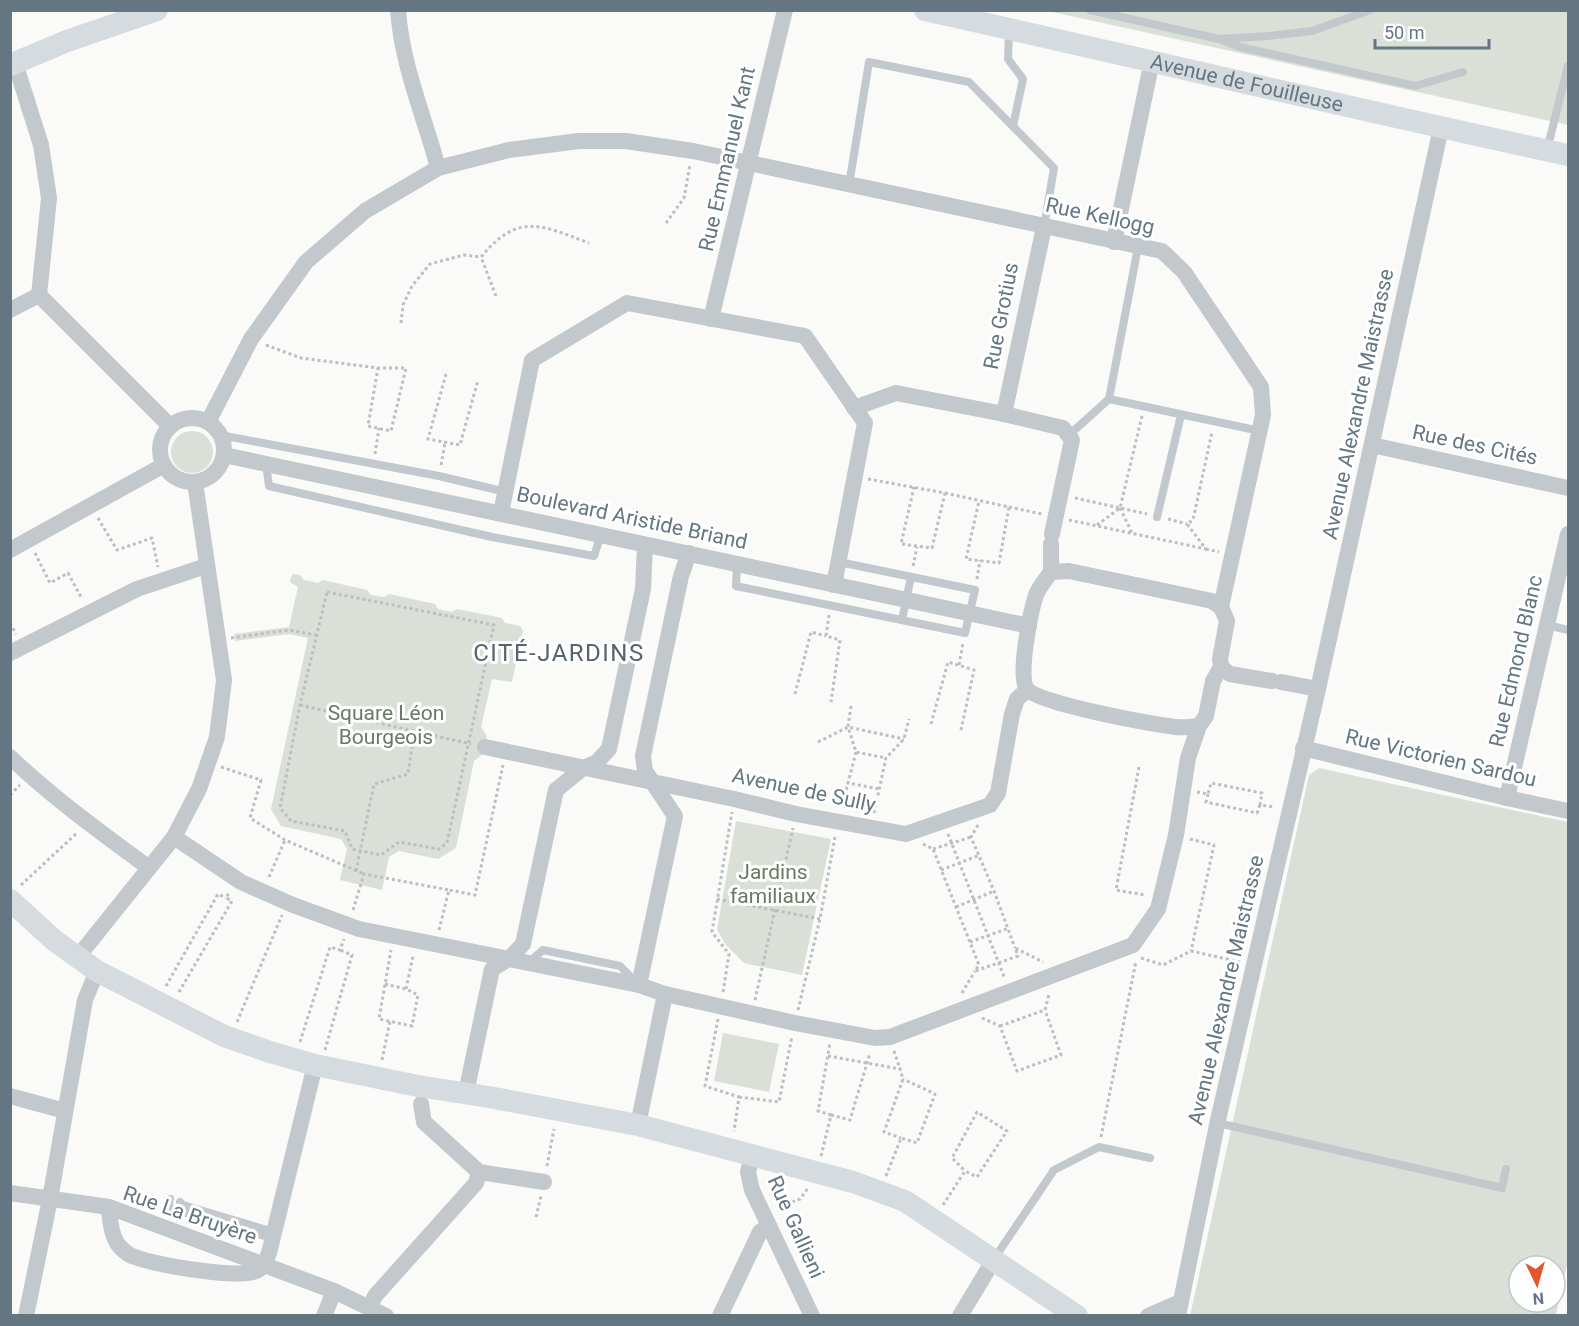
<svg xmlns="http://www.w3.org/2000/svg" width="1579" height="1326" font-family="Roboto,sans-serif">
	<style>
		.green { fill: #dadfd7; fill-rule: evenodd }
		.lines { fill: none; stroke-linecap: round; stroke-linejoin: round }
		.path { stroke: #bbbfc2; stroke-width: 3; stroke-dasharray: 3 3; stroke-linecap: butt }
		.lane { stroke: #c3c8cc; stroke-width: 8 }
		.street { stroke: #c3c8cc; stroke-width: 16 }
		.secondary { stroke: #d6dbdf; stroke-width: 22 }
		.labels { text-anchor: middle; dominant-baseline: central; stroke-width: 6; stroke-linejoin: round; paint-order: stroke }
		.street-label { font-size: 21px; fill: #657683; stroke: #fff }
		.park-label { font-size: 21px; fill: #687a64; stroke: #fff }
		.quarter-label { font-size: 24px; letter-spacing: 1.5px; fill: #57646e; stroke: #fff }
	</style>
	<rect width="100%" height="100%" fill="#fafaf8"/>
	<!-- green -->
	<g class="green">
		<path d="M1048 11H1568V125Z"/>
		<circle cx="192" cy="452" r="21"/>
		<path d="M292 574 300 575 304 580 318 583 323 580 367 590 371 595 384 597 389 594 435 604 438 609 452 612 457 609 502 618 505 623 520 626 523 630 512 682 492 679 481 727 487 736 483 754 474 761 456 848 438 859 399 851 389 857 382 890 340 880 347 849 341 839 281 826 271 809 308 638 289 634 235 641 234 634 289 627 298 587 290 582Z"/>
		<path d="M1319 768 1568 822V1260L1556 1315 1190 1316 1309 775ZM1519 1266H1555V1302H1519Z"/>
		<path d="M736 821 831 839 802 975 744 963 726 945 717 930Z"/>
		<path d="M723 1033 779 1044 769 1092 714 1081Z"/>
	</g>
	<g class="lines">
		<!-- path -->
		<g class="path">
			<path d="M666 223 684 198 690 165"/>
			<path d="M496 296 481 257C518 212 541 225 589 243"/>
			<path d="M401 323 403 305 412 286 430 264 464 255 481 257"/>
			<path d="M266 345 301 358 378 368H406L391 431 368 426 378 368"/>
			<path d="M446 374 428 439 460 445 478 380"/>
			<path d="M1142 416 1120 508 1147 514"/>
			<path d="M375 454 379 428"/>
			<path d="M441 465 445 443"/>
			<path d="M868 479 945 493 932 548 901 544 914 487"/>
			<path d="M945 493 1009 507 999 563 966 559 979 501"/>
			<path d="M1075 498 1120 508"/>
			<path d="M1009 507 1042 514"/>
			<path d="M1120 508 1132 533"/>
			<path d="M98 518 117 550 152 538 158 567"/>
			<path d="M1168 519 1187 524"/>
			<path d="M1069 520 1206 549 1187 524 1193 520 1212 432"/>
			<path d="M1097 525 1120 508"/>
			<path d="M1206 549 1219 552"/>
			<path d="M35 553 50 583 68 573 82 599"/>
			<path d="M913 566 917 547"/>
			<path d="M977 579 980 560"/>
			<path d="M327 592 494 625 447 843 439 849 399 842 381 855 352 849 345 831 291 821 280 808 300 705Z"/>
			<path d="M829 615 826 636 840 640 831 702"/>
			<path d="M10 623 16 634"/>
			<path d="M231 638 289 630 316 635"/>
			<path d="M959 665 963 643"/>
			<path d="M795 694 811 632 826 636"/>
			<path d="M300 705 471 744"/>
			<path d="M851 706 848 727 856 752 886 758"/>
			<path d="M931 724 948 662 974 670 961 730"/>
			<path d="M818 742 848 727 904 739"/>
			<path d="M856 752 848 783 879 789"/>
			<path d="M221 767 261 780 250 818 285 840 364 874"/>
			<path d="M1139 767 1116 890 1145 895"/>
			<path d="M1197 792 1208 794 1211 783 1262 793 1260 805 1274 807"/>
			<path d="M1208 794 1206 802 1257 813 1260 805"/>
			<path d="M10 795 20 785"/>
			<path d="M841 807 848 783"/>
			<path d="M874 813 886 758 904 739 909 719"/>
			<path d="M978 825 971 837 994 891 1015 948"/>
			<path d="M948 834 1005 979"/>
			<path d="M1190 839 1214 845 1191 951"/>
			<path d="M923 844 933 849 979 965 975 971 1018 956 1015 948 1043 962"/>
			<path d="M933 849 971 837"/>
			<path d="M941 870 980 855"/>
			<path d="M356 871 374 784 408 774 414 733"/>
			<path d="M269 877 285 840"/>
			<path d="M21 885 78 832"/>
			<path d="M717 899 820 919"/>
			<path d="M956 907 994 891"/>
			<path d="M353 910 364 874 449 890"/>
			<path d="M439 930 449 890 475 895 503 765"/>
			<path d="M970 942 1009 928"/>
			<path d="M1141 958 1163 965 1191 951 1240 962"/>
			<path d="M385 984 406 989 418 995 412 1026 379 1019 391 950"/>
			<path d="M166 986 218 894 226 898"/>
			<path d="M406 989 413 956"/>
			<path d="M179 992 232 901 226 898 230 891"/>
			<path d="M723 992 729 954 712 932 732 812"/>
			<path d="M962 993 975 971"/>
			<path d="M755 1000 793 828"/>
			<path d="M798 1010 820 919 835 837"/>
			<path d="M982 1018 1000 1026 1017 1071 1061 1055 1045 1010"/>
			<path d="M718 1019 705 1086 739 1097 734 1131"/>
			<path d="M237 1022 282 915"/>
			<path d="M1000 1026 1045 1010 1049 994"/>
			<path d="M300 1042 330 947 340 950 344 939"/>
			<path d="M325 1050 352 955 340 950"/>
			<path d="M894 1051 900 1069"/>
			<path d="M828 1056 900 1069 903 1079 884 1132 901 1138"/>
			<path d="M382 1060 390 1021"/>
			<path d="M739 1097 779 1102 792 1036"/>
			<path d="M831 1115 850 1120 870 1053"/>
			<path d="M1101 1137 1136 961"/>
			<path d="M821 1156 831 1115 818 1111 830 1043"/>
			<path d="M547 1166 554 1129"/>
			<path d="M886 1176 901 1138 917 1143 935 1094 903 1079"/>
			<path d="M792 1202 800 1199 808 1188"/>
			<path d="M943 1205 965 1171 977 1177 1007 1131 977 1112 952 1158 965 1171"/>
			<path d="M536 1217 541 1196"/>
		</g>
		<!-- lane -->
		<g class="lane">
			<path d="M1090 10 1219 39 1268 36 1312 31 1370 10"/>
			<path d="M1009 31 1008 59 1023 79 1013 126"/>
			<path d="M1222 40 1240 47 1415 86 1463 72"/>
			<path d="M1547 150 1568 66"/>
			<path d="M849 185 869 62 969 82 1054 168 1044 227"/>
			<path d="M1138 247 1109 399 1260 431"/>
			<path d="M220 435 439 476 506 492"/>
			<path d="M1069 435 1109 399"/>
			<path d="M266 464 269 486 492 537 594 556 601 535"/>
			<path d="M1157 517 1181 415"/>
			<path d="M737 564 736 586 965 633 975 590 839 562"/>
			<path d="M902 620 911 577"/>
			<path d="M1547 625 1568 630"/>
			<path d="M529 962 543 950 620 966 636 982"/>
			<path d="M1218 1123 1502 1188 1506 1169"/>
			<path d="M170 1199 168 1207 213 1222 272 1238"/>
			<path d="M180 1202 183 1205 274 1232"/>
			<path d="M994 1259 1054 1170 1099 1147 1150 1158"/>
		</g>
		<!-- street -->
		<g class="street">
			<path d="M398 10C402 66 424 115 438 168"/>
			<path d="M15 63 41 145 49 198 39 295"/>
			<path d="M1114 242 1152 61"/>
			<path d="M39 295 170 426"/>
			<path d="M10 310 39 295"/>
			<path d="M711 319 785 10"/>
			<path d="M854 408 896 393 1004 414 1063 428 1072 440 1052 534"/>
			<path d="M1004 414 1044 227"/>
			<circle cx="192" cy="450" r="32"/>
			<path d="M208 422 251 339 306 262 365 211 438 168 509 150 579 141H626L693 151 1162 251 1184 272 1261 387 1263 415 1221 607"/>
			<path d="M1372 445 1568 488"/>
			<path d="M224 455 1029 626"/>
			<path d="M501 513 532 360 627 303 805 336 865 423 834 585"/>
			<path d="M10 550 164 465"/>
			<path d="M1051 572V544"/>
			<path d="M10 653 137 589 206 566"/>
			<path d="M1221 667 1230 674 1272 681"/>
			<path d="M1281 682 1318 689"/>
			<path d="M485 747 734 799 796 814 906 834 990 805 998 793 1012 714 1017 699 1027 690"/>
			<path d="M1303 748 1507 798 1568 811"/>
			<path d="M10 757C53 798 102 833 149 868"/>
			<path d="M1507 798 1568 534"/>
			<path d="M174 837 241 882 293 905 359 929 639 985 665 994 795 1023 875 1038 890 1037 1133 945 1158 909 1176 835 1188 758 1199 726 1206 716 1213 681 1221 667 1220 659 1227 621 1221 607 1212 601 1069 571 1051 572C1046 579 1039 587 1036 595 1031 610 1017 677 1027 689 1039 704 1152 724 1176 727 1183 728 1191 727 1199 726"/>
			<path d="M77 958 174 837 199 789 217 737 224 680 195 482"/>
			<path d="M639 985 675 816 645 771 643 756 681 576 689 553"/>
			<path d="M466 1093 492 969 510 958 523 944 556 790 583 768 597 762 609 749 643 589 645 545"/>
			<path d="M10 1096 65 1111"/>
			<path d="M421 1104 424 1122 479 1172 544 1182"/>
			<path d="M638 1125 665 994"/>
			<path d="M752 1156 748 1172 752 1190 812 1316"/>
			<path d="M10 1193 109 1207 334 1291 386 1316"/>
			<path d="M109 1207C110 1220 111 1237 120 1247 124 1251 130 1256 135 1257 157 1265 236 1279 256 1271 264 1268 266 1260 269 1253L315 1065"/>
			<path d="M370 1306 375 1296 476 1183 479 1172"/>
			<path d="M26 1316 50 1199 85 1000 97 971"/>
			<path d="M324 1316 334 1291"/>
			<path d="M720 1316 760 1232 769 1226"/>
			<path d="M960 1316 993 1261"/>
			<path d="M1148 1316 1180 1302"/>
			<path d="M1178 1316 1218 1120 1318 689 1441 128"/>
		</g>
		<!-- secondary -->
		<g class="secondary">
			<path id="s1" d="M925 10C1140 58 1354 109 1568 155"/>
			<path d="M10 65 67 41 157 10"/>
			<path d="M10 900 55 941 97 971 224 1036 270 1052 315 1065 418 1086 489 1097 638 1125 853 1182 905 1201 1077 1316"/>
		</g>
	</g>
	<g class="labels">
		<!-- street labels -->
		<g class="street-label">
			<text stroke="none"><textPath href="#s1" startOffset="330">Avenue de Fouilleuse</textPath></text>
			<text transform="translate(727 159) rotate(-77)">Rue Emmanuel Kant</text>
			<text transform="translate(1100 216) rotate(12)">Rue Kellogg</text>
			<text transform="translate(1001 316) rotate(-79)">Rue Grotius</text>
			<text transform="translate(1358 404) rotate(-78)">Avenue Alexandre Maistrasse</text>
			<text transform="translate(1475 445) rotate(12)">Rue des Cités</text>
			<text transform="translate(632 518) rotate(12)">Boulevard Aristide Briand</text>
			<text transform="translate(1516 661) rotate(-77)">Rue Edmond Blanc</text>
			<text transform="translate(1441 758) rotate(13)">Rue Victorien Sardou</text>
			<text transform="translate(804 790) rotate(12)">Avenue de Sully</text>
			<text transform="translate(1226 990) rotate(-77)">Avenue Alexandre Maistrasse</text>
			<text transform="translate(190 1215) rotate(19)">Rue La Bruyère</text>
			<text transform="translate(796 1227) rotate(66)">Rue Gallieni</text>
		</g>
		<!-- park labels -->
		<g class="park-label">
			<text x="386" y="713">Square Léon<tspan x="386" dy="24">Bourgeois</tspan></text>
			<text x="773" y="872">Jardins<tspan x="773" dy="24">familiaux</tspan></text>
		</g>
		<!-- quarter labels -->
		<g class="quarter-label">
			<text x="559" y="653">CITÉ-JARDINS</text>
		</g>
	</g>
	<!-- border -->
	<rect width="1579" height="1326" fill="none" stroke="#657683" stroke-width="24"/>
	<!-- north arrow -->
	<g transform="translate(1537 1284) rotate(175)"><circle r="28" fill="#ffffff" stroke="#c1c8cd" stroke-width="1.5"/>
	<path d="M0-4.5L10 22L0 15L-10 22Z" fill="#e4572e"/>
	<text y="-9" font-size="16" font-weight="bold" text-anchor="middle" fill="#657683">N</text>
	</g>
	<!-- scale -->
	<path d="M1375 39v9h114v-9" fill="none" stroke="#657683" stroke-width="3"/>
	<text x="1384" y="39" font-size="18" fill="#657683" stroke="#ffffff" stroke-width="4.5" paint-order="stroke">50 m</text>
</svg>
